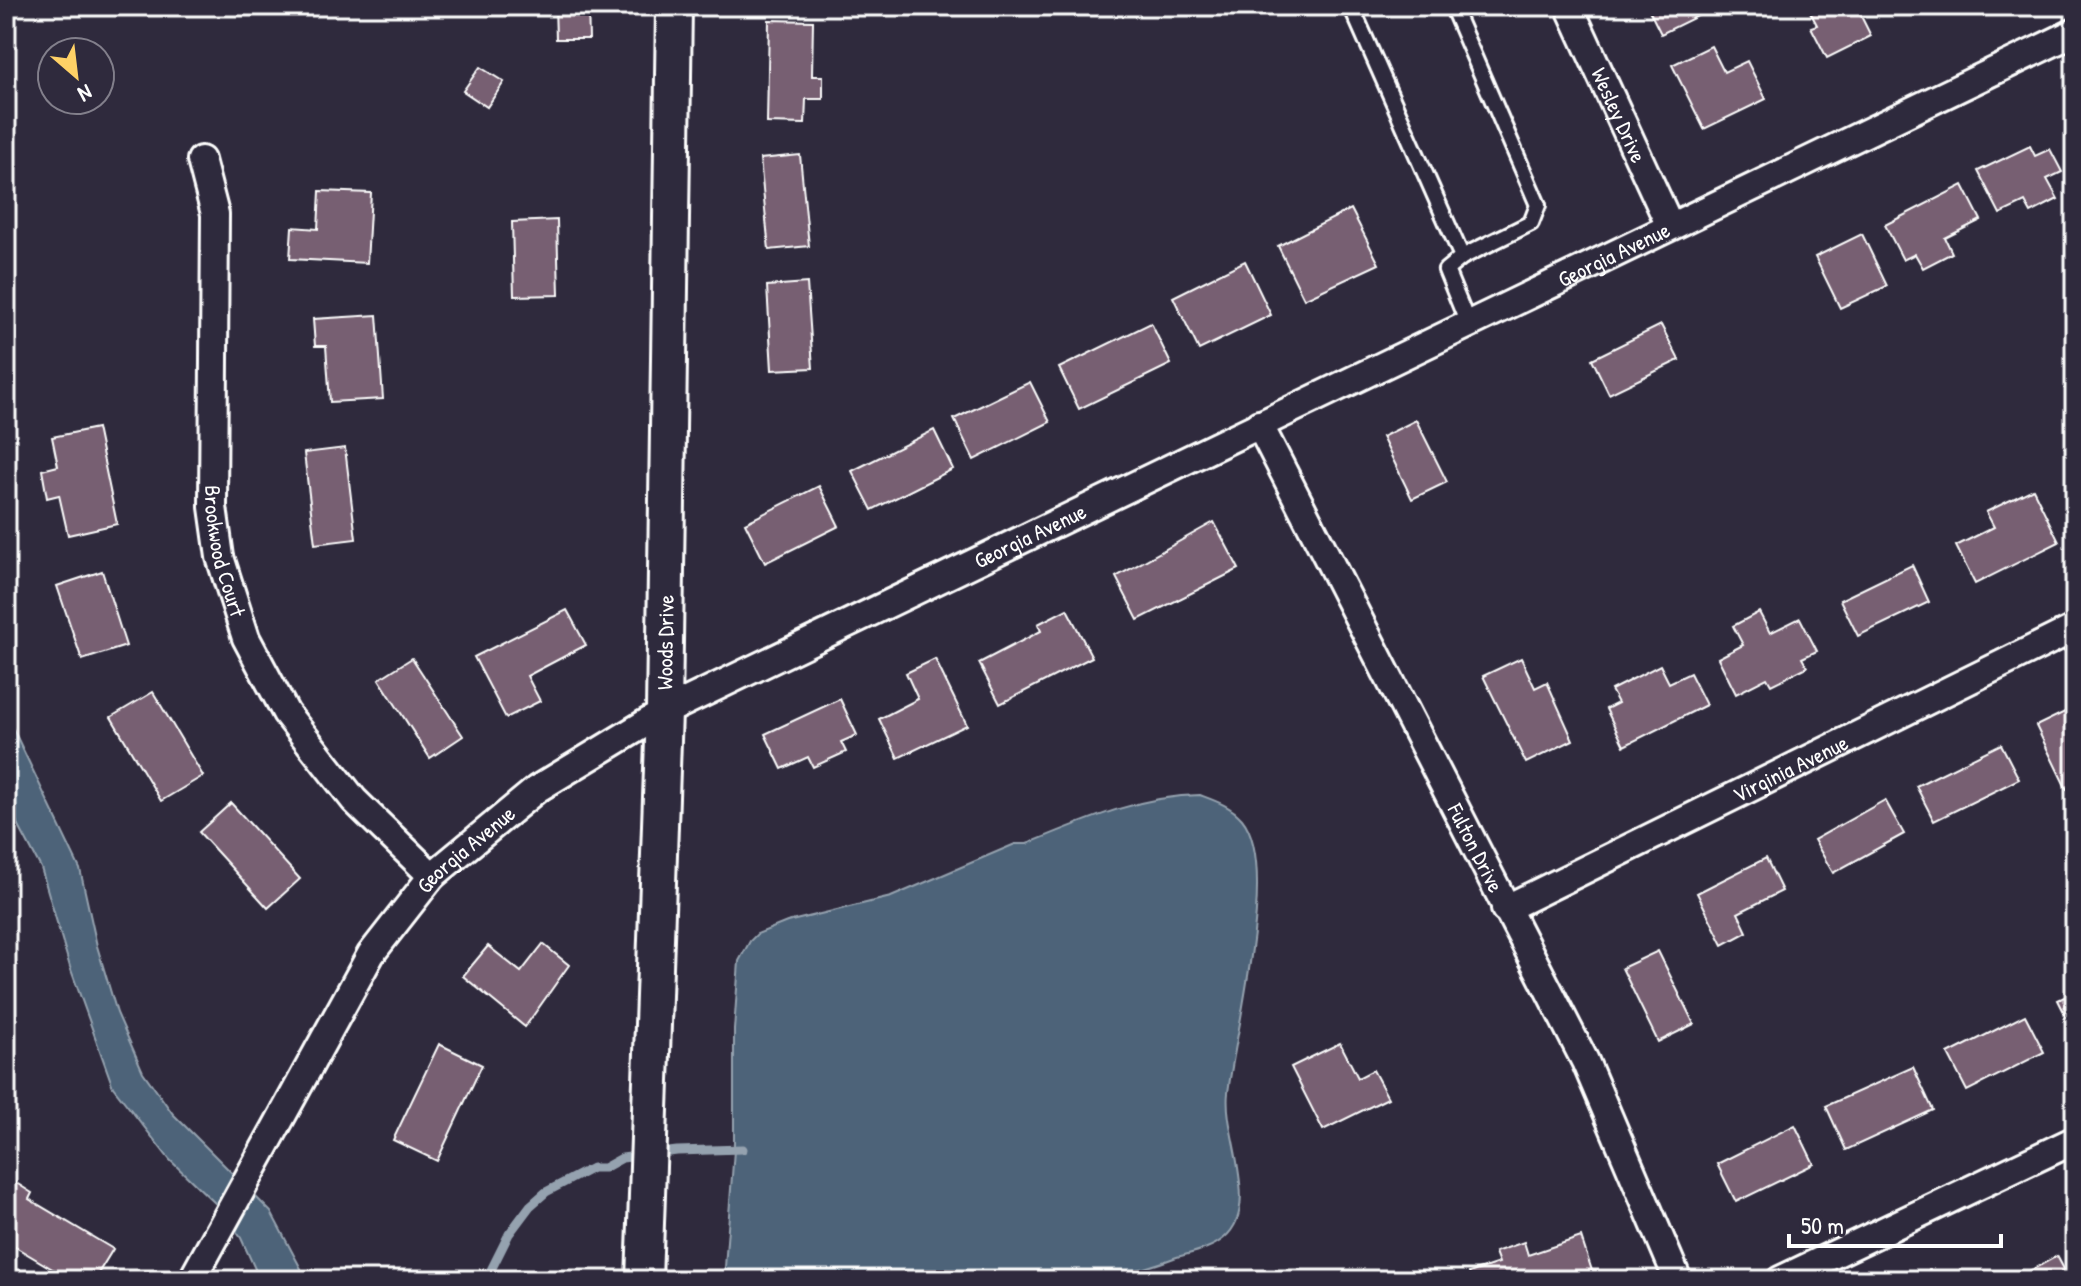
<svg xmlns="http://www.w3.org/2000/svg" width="2081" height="1286" font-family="'Patrick Hand',sans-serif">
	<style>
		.water { fill: #4e6479; stroke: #95a2af; stroke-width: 2 }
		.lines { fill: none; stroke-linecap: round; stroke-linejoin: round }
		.stream { stroke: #95a2af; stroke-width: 9 }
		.building { fill: #775f72; stroke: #fff; stroke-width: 2 }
		.service-casing { stroke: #fff; stroke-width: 20 }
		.minor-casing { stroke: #fff; stroke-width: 32 }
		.tertiary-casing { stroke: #fff; stroke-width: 40 }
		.service { stroke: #2f2a3d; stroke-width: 14 }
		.minor { stroke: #2f2a3d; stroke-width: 26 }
		.tertiary { stroke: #2f2a3d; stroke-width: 34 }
		.labels { text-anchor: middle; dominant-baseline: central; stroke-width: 6; stroke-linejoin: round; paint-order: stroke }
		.street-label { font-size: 22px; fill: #fff; stroke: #2f2a3d }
	</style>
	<rect width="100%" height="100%" fill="#2f2a3d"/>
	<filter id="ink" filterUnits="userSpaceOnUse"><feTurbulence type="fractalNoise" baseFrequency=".0125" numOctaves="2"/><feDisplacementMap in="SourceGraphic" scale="16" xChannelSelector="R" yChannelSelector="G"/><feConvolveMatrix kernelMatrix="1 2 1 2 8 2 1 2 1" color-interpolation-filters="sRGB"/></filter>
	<g filter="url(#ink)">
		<!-- water -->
		<g class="water">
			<path d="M6 714 80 869 97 946 117 1013 143 1072 173 1114 271 1212 307 1280H260L241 1238 218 1206 170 1160 113 1087 70 967 41 868 6 802Z"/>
			<path d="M1200 795C1216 801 1231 806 1242 819 1280 865 1235 1033 1228 1093 1223 1134 1262 1207 1224 1238 1210 1250 1190 1253 1174 1258 1132 1274 1090 1283 1044 1280 1026 1279 1008 1274 990 1274 966 1274 942 1278 918 1280 854 1286 788 1280 724 1280L734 1150V1030L739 961 750 941 757 934 787 922 891 897 1015 844H1027C1084 821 1138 796 1200 795Z"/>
		</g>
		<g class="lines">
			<!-- stream -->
			<path class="stream" d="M486 1280 509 1234 530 1206 546 1192 592 1168H604L622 1158 677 1151 743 1149"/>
		</g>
		<!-- building -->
		<g class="building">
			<path d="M555 6H588L589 39H556Z"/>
			<path d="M1647 6H1716V7L1661 34Z"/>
			<path d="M1807 6H1856L1871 36 1827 58 1811 27 1817 25Z"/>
			<path d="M769 20 813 21 812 76H823V99H806L805 124 767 123Z"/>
			<path d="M1711 46 1724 72 1747 61 1766 99 1704 129 1672 65Z"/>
			<path d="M480 67 504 82 487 107 463 91Z"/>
			<path d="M2030 146 2035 156 2050 149 2062 172 2047 179 2058 199 2031 213 2025 202 2000 214 1978 171Z"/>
			<path d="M800 155 809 246 769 250 760 159Z"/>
			<path d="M1963 185 1981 220 1945 238 1952 253 1923 268 1915 254 1903 260 1885 225Z"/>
			<path d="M320 191 371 193 367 263 290 259 292 227 318 229Z"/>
			<path d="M1351 209 1379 264 1304 299 1278 246Z"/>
			<path d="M557 220 559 295 514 296 512 222Z"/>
			<path d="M1862 234 1887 286 1840 308 1815 257Z"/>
			<path d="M1245 261 1271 315 1199 350 1173 297Z"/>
			<path d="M807 283 813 368 772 370 767 286Z"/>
			<path d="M377 315 383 399 330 402 326 346H315L313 319Z"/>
			<path d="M1151 323 1171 364 1079 409 1059 368Z"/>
			<path d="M1661 325 1679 360 1609 394 1592 359Z"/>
			<path d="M1030 382 1050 422 974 460 954 419Z"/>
			<path d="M1416 420 1447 482 1412 499 1382 437Z"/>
			<path d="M97 428 117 524 68 535 59 495 47 498 42 470 58 466 52 437Z"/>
			<path d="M934 430 953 469 872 510 852 471Z"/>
			<path d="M345 448 356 539 315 544 304 453Z"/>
			<path d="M819 486 839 526 765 563 745 523Z"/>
			<path d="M2033 489 2059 542 1975 584 1956 546 1994 527 1986 512Z"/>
			<path d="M1214 522 1239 569 1138 620 1116 577Z"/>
			<path d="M1912 565 1929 602 1858 636 1840 600Z"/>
			<path d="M102 571 126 646 82 660 57 586Z"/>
			<path d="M1067 609 1092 657 1000 704 979 663 1041 631 1038 624Z"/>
			<path d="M567 610 586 645 527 676 540 701 506 718 474 657Z"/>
			<path d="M1759 612 1770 633 1800 618 1817 651 1802 658 1807 667 1771 685 1767 678 1736 694 1718 658 1743 645 1733 626Z"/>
			<path d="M412 658 463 736 430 758 379 679Z"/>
			<path d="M1521 658 1535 688 1547 682 1573 740 1526 763 1483 676Z"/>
			<path d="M935 659 967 725 898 758 879 719 918 699 906 673Z"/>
			<path d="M1660 665 1669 683 1690 673 1706 705 1624 746 1606 709 1618 703 1611 690Z"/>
			<path d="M153 692 203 776 161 801 111 717Z"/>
			<path d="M840 699 857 735 841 742 846 752 813 767 808 757 782 769 765 734Z"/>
			<path d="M2075 707V786L2067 790 2036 726Z"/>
			<path d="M2001 744 2019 779 1934 821 1916 786Z"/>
			<path d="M1885 800 1904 834 1833 873 1814 840Z"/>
			<path d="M231 803 300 879 268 908 199 832Z"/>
			<path d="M1766 858 1782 891 1738 913 1747 932 1723 945 1697 893Z"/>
			<path d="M543 944 569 965 525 1027 463 976 488 946 521 972Z"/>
			<path d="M1658 951 1694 1024 1658 1042 1622 968Z"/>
			<path d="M2075 992V1034L2058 1000Z"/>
			<path d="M2025 1015 2044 1052 1967 1091 1948 1054Z"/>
			<path d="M1340 1043 1358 1078 1373 1070 1388 1098 1323 1130 1291 1067Z"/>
			<path d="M439 1044 482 1065 437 1161 393 1140Z"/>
			<path d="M1913 1067 1933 1110 1846 1150 1826 1106Z"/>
			<path d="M1795 1125 1814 1164 1736 1202 1717 1164Z"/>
			<path d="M13 1181 32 1193 29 1199 113 1249 94 1280H71L7 1242 15 1229 6 1224V1193Z"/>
			<path d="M1581 1237 1595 1280H1471L1469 1273 1499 1263 1495 1252 1524 1242 1528 1255Z"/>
			<path d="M2057 1256 2070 1280H2013Z"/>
		</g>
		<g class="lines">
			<!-- service casing -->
			<g class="service-casing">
				<g id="service">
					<path d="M1351 6 1462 257 1446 270 1468 324"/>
					<path d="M1452 6 1538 205 1531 223 1462 257"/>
				</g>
			</g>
			<!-- minor casing -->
			<g class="minor-casing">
				<g id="minor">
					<path id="s1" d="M1569 6 1670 226"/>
					<path id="s2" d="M201 160 215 214 213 507 220 557 246 638 286 713 354 800 432 876"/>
					<path id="s3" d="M1259 424 1585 1061 1678 1280"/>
					<path id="s4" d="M1505 909 2075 628"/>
					<path id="s5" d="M192 1280 371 954 432 876 537 789 664 712 2075 32"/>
					<path d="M1780 1280 2075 1140"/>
				</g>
			</g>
			<!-- tertiary casing -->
			<g class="tertiary-casing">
				<g id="tertiary">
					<path id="s6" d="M644 1280 664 712 674 6"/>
				</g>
			</g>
			<!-- service -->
			<use href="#service" class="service"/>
			<!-- minor -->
			<use href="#minor" class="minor"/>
			<!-- tertiary -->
			<use href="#tertiary" class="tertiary"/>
		</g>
	</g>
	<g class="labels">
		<!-- street labels -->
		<g class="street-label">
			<text stroke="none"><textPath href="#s1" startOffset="120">Wesley Drive</textPath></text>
			<text stroke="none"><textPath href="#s5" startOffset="1810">Georgia Avenue</textPath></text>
			<text stroke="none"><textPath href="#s5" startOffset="1162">Georgia Avenue</textPath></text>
			<text stroke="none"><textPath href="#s2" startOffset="394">Brookwood Court</textPath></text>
			<text stroke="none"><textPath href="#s6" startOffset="638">Woods Drive</textPath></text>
			<text stroke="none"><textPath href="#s4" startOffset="318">Virginia Avenue</textPath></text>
			<text stroke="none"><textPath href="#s3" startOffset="476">Fulton Drive</textPath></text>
			<text stroke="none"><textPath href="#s5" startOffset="514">Georgia Avenue</textPath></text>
		</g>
	</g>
	<!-- margin -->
	<rect width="2081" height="1286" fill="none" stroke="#2f2a3d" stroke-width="32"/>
	<rect x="16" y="16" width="2049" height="1254" fill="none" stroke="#fff" stroke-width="3" filter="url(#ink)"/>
	<!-- north arrow -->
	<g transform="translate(76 76) rotate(152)"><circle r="38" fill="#2f2a3d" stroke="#827f8b" stroke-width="2"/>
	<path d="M0-6L14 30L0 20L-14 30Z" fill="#ffd166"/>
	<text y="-12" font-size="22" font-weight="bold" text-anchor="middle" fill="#ffffff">N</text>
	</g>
	<!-- scale -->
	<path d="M1789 1234v12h212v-12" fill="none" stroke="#ffffff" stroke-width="4"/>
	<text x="1801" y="1234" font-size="24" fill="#ffffff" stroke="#2f2a3d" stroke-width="6" paint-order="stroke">50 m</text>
</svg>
